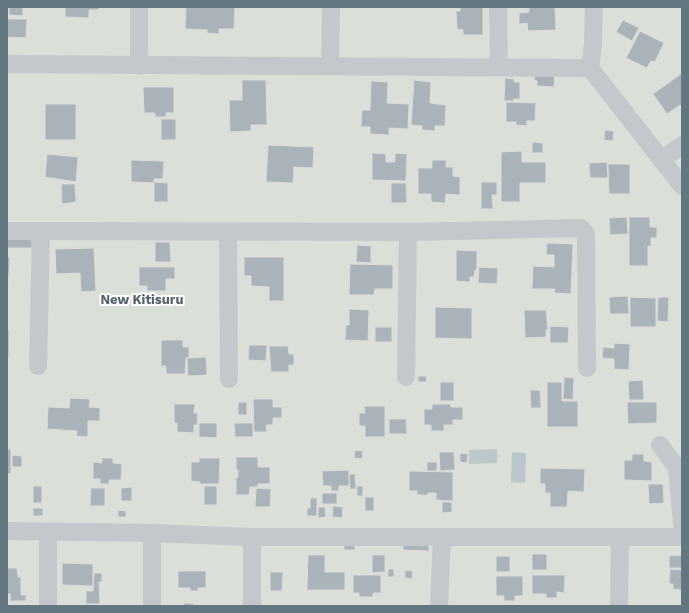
<svg xmlns="http://www.w3.org/2000/svg" width="689" height="613" font-family="'Work Sans',sans-serif">
	<style>
		.green { fill: #dadfd7 }
		.water { fill: #bbc7cb }
		.building { fill: #aab3b9; stroke: #dcdcda }
		.lines { fill: none; stroke-linecap: round; stroke-linejoin: round }
		.minor { stroke: #c3c8cc; stroke-width: 18 }
		.labels { text-anchor: middle; dominant-baseline: central; stroke-width: 4; stroke-linejoin: round; paint-order: stroke }
		.neighbourhood-label { font-size: 13px; font-weight: bold; fill: #57646e; stroke: #fff }
	</style>
	<rect width="100%" height="100%" fill="#fafaf8"/>
	<!-- green -->
	<rect class="green" x="7" y="7" width="675" height="599"/>
	<!-- water -->
	<g class="water">
		<path d="M497 449V463L469 464V450Z"/>
		<path d="M512 452 526 453 525 483 511 482Z"/>
	</g>
	<!-- building -->
	<g class="building">
		<path d="M9 7H23V16L9 15Z"/>
		<path d="M65 7H99V10H89V18L65 17Z"/>
		<path d="M186 7H235L234 29H219V34L207 33V30L185 29Z"/>
		<path d="M460 7H483V35H463V30L457 29 456 11H460Z"/>
		<path d="M529 7H555L556 30 528 31 527 23 519 24V13L529 12Z"/>
		<path d="M7 19H27L26 38 7 37Z"/>
		<path d="M623 20 639 28 632 41 616 32Z"/>
		<path d="M640 31 664 43 655 62 651 61 647 68 626 58Z"/>
		<path d="M535 70 555 71 554 87 537 86V81L534 80Z"/>
		<path d="M682 73V107L680 105 667 114 653 94Z"/>
		<path d="M505 78 514 79V82H520V99H514V101H504Z"/>
		<path d="M242 80H266L267 125H251V131L230 132 229 100H242Z"/>
		<path d="M414 80 431 82 430 103 446 105 445 126H435V131L422 130V126L411 125Z"/>
		<path d="M371 81 388 82 387 103 409 104 408 129 389 128V135L370 134V127H361L362 110H370Z"/>
		<path d="M143 87H174V113H166V117H155V113H144Z"/>
		<path d="M506 102 536 103 535 121H527V126L516 125V122H506Z"/>
		<rect x="45" y="104" width="31" height="36"/>
		<rect x="161" y="119" width="15" height="21"/>
		<path d="M605 130 614 131 613 141 604 140Z"/>
		<path d="M532 142 543 143V153H532Z"/>
		<path d="M268 145 314 147 313 168 294 167 293 183 266 182Z"/>
		<path d="M522 151V162H546V183H520V202H501V152Z"/>
		<path d="M372 153 386 154V162H395V153L407 154 406 181 372 180Z"/>
		<path d="M47 154 78 157 76 182 45 177Z"/>
		<path d="M131 160 164 161 163 179H154V183L131 182Z"/>
		<path d="M432 160H446V167H453V176L460 177V195L446 194 445 203 431 202V194H418V168H432Z"/>
		<path d="M607 162 608 178H590L589 163Z"/>
		<path d="M608 164H630V194H609Z"/>
		<path d="M154 182 168 183V202H154Z"/>
		<path d="M481 182H497V195H492L493 209H481Z"/>
		<path d="M391 183H406L407 203H391Z"/>
		<path d="M61 184H75L76 202 62 204Z"/>
		<path d="M627 217 628 234 610 235 609 218Z"/>
		<path d="M629 217H650V227H657V238H651V247L648 246V266H629Z"/>
		<rect x="7" y="234" width="25" height="14"/>
		<path d="M155 242H170L171 262H155Z"/>
		<path d="M547 243 573 244 571 294 554 293 555 289H532L533 266 554 267V255H546Z"/>
		<path d="M357 245 371 246V263L356 262Z"/>
		<path d="M94 248 96 291 81 292 80 273 56 274 55 249Z"/>
		<path d="M456 250 477 251V270H475L474 277H470V282L456 281Z"/>
		<path d="M7 257H10L8 290H7Z"/>
		<path d="M244 257H284V301H269V287L251 286V276H244Z"/>
		<path d="M350 264 393 265V289H375L374 295H349Z"/>
		<path d="M139 267H175V279H166V291H147V286H139Z"/>
		<path d="M479 267 498 268 497 284 478 283Z"/>
		<path d="M628 296 629 314H610L609 297Z"/>
		<path d="M630 297 656 298V327H630Z"/>
		<path d="M658 297H669L668 322 657 321Z"/>
		<path d="M435 307 472 308V339L435 338Z"/>
		<path d="M349 309 369 310 368 341 345 340 346 325H349Z"/>
		<path d="M524 310H546L548 329 546 330V337L525 338Z"/>
		<path d="M550 326 569 327 568 343H550Z"/>
		<rect x="375" y="327" width="17" height="15"/>
		<rect x="7" y="330" width="2" height="27"/>
		<path d="M161 340H183V347H189V358H186L185 374H166V366H161Z"/>
		<path d="M614 343 630 344 629 370 614 369V359L602 358 603 347 614 348Z"/>
		<path d="M249 345H267L266 361 248 360Z"/>
		<path d="M269 346H288L289 354H294V365H289V372H271Z"/>
		<path d="M206 357 207 375 188 376 187 358Z"/>
		<path d="M418 376H426L427 382H418Z"/>
		<path d="M564 377 574 378 573 400 563 399Z"/>
		<path d="M643 380 644 400H629L628 381Z"/>
		<rect x="440" y="382" width="14" height="19"/>
		<path d="M547 382H562V401H578V427H547Z"/>
		<path d="M530 390H540L541 408H531Z"/>
		<path d="M70 398 90 399 89 407 100 408V421H88V437L76 436 77 431 47 429 48 407 69 408Z"/>
		<path d="M253 399H273V407H282V418H273V425H266L267 432H254Z"/>
		<rect x="238" y="402" width="9" height="13"/>
		<path d="M627 402H657V423L628 424Z"/>
		<path d="M174 404H195L194 413H198L197 425H194V433L177 432V423H174Z"/>
		<path d="M432 404H450L451 407H463V420H453V425H444V431H431V425H424V409H432Z"/>
		<path d="M364 406H385V437H365V426H359V413H365Z"/>
		<path d="M389 419H406L407 434H389Z"/>
		<path d="M199 423H217V438L199 437Z"/>
		<path d="M234 423H253V437H235Z"/>
		<rect x="7" y="449" width="4" height="25"/>
		<path d="M355 450 363 451 362 459 354 458Z"/>
		<path d="M439 452H454L455 470 440 471Z"/>
		<path d="M460 453 468 454 467 463 460 462Z"/>
		<path d="M632 454H644V461L652 462V481L624 480V460H632Z"/>
		<path d="M12 455 22 456V467H12Z"/>
		<path d="M236 457H258V467H270V484H258V487H250L249 495H236V478L238 477V470H236Z"/>
		<path d="M102 458H113V463L122 464 121 480H109V484H100V479H93V462L102 463Z"/>
		<path d="M199 458H220L219 484H200V482L191 481V462H199Z"/>
		<rect x="427" y="462" width="10" height="9"/>
		<path d="M540 468 585 469 584 492 568 491 567 507H550V493H545V484H540Z"/>
		<path d="M349 470V486H339V491H331V486H323L322 471Z"/>
		<path d="M409 471 453 472V501L436 500V493H428V495H417V491H409Z"/>
		<path d="M349 474H355L356 489H350Z"/>
		<path d="M648 484H663L664 503 649 504Z"/>
		<rect x="33" y="486" width="9" height="17"/>
		<rect x="204" y="486" width="13" height="19"/>
		<rect x="357" y="486" width="6" height="10"/>
		<path d="M132 487V501H121V488Z"/>
		<path d="M91 488H105V506H90Z"/>
		<path d="M256 488 271 489 270 507H255Z"/>
		<rect x="322" y="493" width="15" height="11"/>
		<rect x="365" y="497" width="9" height="14"/>
		<path d="M310 498H317V516H307V508H310Z"/>
		<path d="M442 502H452V512L442 513Z"/>
		<path d="M333 506 343 507 342 518 332 517Z"/>
		<path d="M318 507H325L326 517 318 518Z"/>
		<rect x="33" y="508" width="10" height="8"/>
		<path d="M118 510 126 511V517H118Z"/>
		<path d="M403 543H429V551L403 550Z"/>
		<rect x="344" y="544" width="11" height="6"/>
		<rect x="532" y="554" width="15" height="16"/>
		<path d="M308 555H325V572H345V590H307Z"/>
		<path d="M372 555H385V572L372 573Z"/>
		<path d="M682 555V568H669V556Z"/>
		<rect x="496" y="556" width="14" height="16"/>
		<path d="M62 563 93 564V586L62 585Z"/>
		<path d="M7 568H17L18 577H21V595H26V601H10V594H7Z"/>
		<rect x="388" y="569" width="6" height="8"/>
		<path d="M670 569 682 570V590L673 589V584H669Z"/>
		<path d="M405 570 413 571 412 579 405 578Z"/>
		<path d="M178 571H206V588H198V591H190V588H178Z"/>
		<path d="M270 572H283L282 591H270Z"/>
		<path d="M94 573H102V582H99L100 604H86V591H93Z"/>
		<path d="M353 575H381V593H373V597H359V593H353Z"/>
		<path d="M532 575H565L564 593 557 592V598H546V594H532Z"/>
		<path d="M496 576H523V596H515V601H504V596H496Z"/>
		<path d="M184 603 194 604V606H184Z"/>
	</g>
	<g class="lines">
		<!-- minor -->
		<g class="minor">
			<path d="M139 7V66"/>
			<path d="M498 7 499 67"/>
			<path d="M7 64 590 68 682 186"/>
			<path d="M330 66 331 7"/>
			<path d="M590 68 593 45 594 7"/>
			<path d="M661 160 682 145"/>
			<path d="M7 231 408 232 581 228 586 234 587 368"/>
			<path d="M228 233 229 379"/>
			<path d="M38 366 41 231"/>
			<path d="M406 377 408 232"/>
			<path d="M660 445 677 468 682 524"/>
			<path d="M7 531 152 533 252 537H682"/>
			<path d="M48 532V606"/>
			<path d="M152 533V606"/>
			<path d="M252 606V537"/>
			<path d="M439 606 442 537"/>
			<path d="M619 606 620 538"/>
		</g>
	</g>
	<g class="labels">
		<!-- neighbourhood labels -->
		<g class="neighbourhood-label">
			<text x="142" y="299">New Kitisuru</text>
		</g>
	</g>
	<!-- border -->
	<rect width="689" height="613" fill="none" stroke="#657683" stroke-width="16"/>
</svg>
